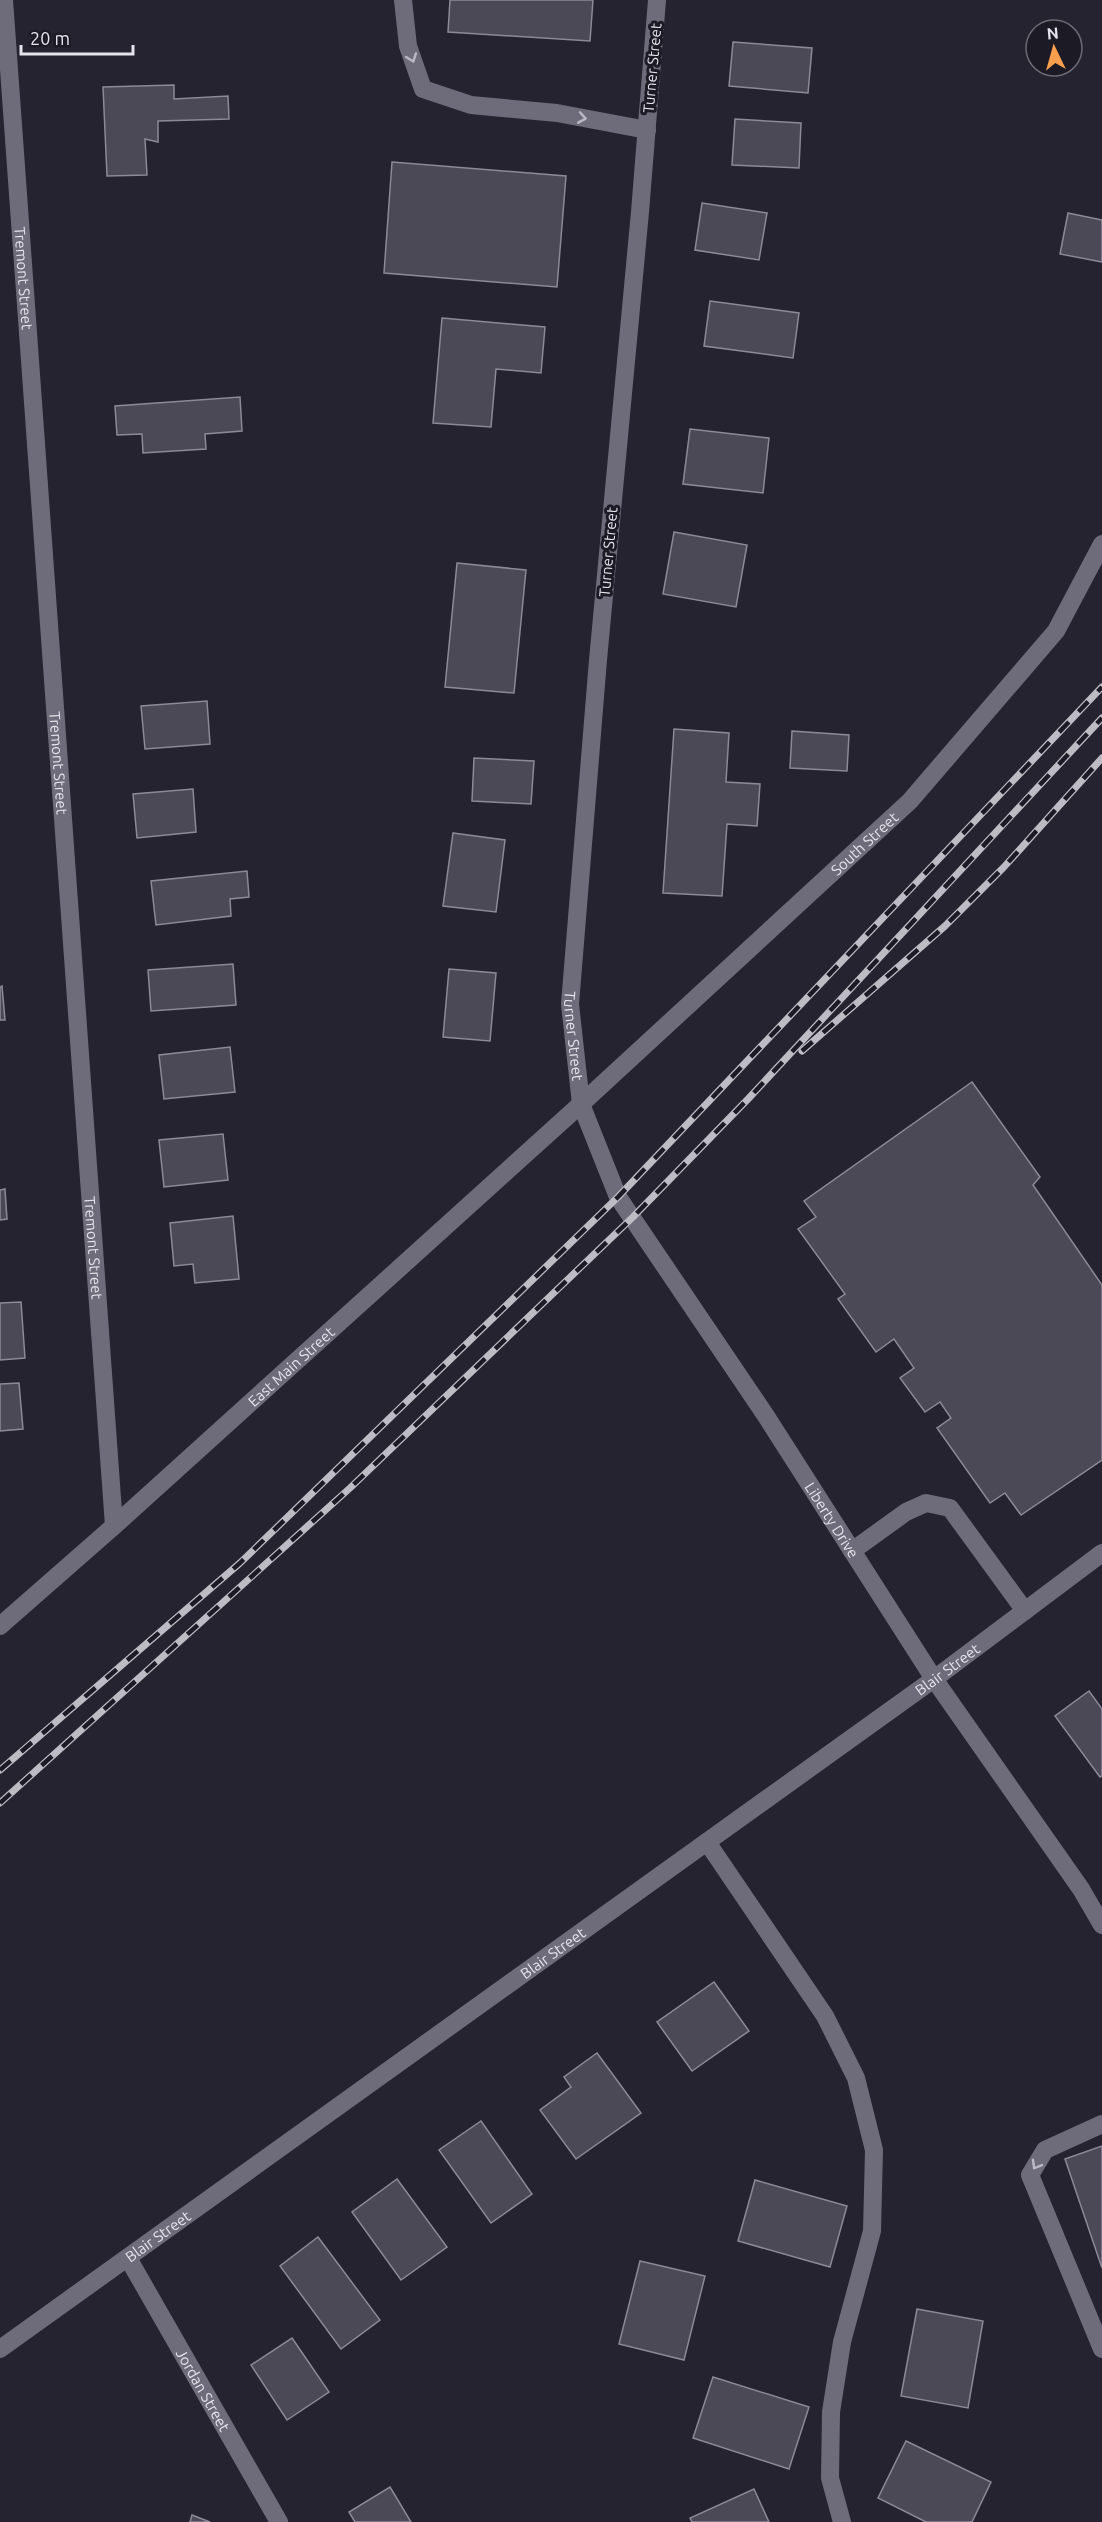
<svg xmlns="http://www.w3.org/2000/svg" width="1102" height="2522" font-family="Ubuntu,sans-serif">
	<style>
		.building { fill: #4b4956; stroke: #8c8998; stroke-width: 1.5 }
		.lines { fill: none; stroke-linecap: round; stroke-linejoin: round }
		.minor { stroke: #6e6c7a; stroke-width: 18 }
		.rail-casing { stroke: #bdbcc5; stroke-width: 7 }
		.rail { stroke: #1c1a25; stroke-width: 4.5; stroke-dasharray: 14; stroke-linecap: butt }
		.oneway { stroke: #bbbac4 }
		.labels { text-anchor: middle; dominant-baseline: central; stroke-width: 6; stroke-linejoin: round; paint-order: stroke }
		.street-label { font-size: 15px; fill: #e5e4ec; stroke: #1c1a25 }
	</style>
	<rect width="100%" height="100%" fill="#25232f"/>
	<!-- building -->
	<g class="building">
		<path d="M450 0H593L590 41 448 32Z"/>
		<path d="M733 42 812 48 808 93 729 86Z"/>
		<path d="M174 85V99L228 96 229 119 158 121V142L145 139 147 175 107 176 103 87Z"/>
		<path d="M735 119 801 123 799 168 732 165Z"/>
		<path d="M392 162 566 176 557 287 384 273Z"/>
		<path d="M702 203 767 213 759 260 695 250Z"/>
		<path d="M1068 213 1102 220V262L1060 254Z"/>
		<path d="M710 301 799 313 793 358 704 346Z"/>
		<path d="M442 318 545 327 541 373 496 369 491 427 433 423Z"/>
		<path d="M240 397 242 431 205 434 206 449 143 453 142 434 117 435 115 406Z"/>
		<path d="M690 429 769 438 763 493 683 484Z"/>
		<path d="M674 532 747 545 736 607 663 594Z"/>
		<path d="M457 563 526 570 514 693 445 687Z"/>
		<path d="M207 701 210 744 145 749 141 706Z"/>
		<path d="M674 729 729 733 726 782 760 784 757 826 727 824 722 896 663 893Z"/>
		<path d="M792 731 849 735 847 771 790 768Z"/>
		<path d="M474 758 534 761 531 804 472 801Z"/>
		<path d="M193 789 196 832 137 838 133 794Z"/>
		<path d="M453 833 505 840 496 912 443 906Z"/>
		<path d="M247 871 249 897 230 899 231 916 156 925 151 881Z"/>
		<path d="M233 964 236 1005 151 1011 148 970Z"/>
		<path d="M449 969 496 973 490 1041 443 1037Z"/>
		<path d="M2 986 5 1020H0V987Z"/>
		<path d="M230 1047 235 1092 164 1099 159 1055Z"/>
		<path d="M972 1082 1040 1177 1033 1185 1102 1285V1460L1021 1515 1005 1493 990 1503 937 1428 951 1418 940 1402 925 1412 900 1378 914 1368 894 1339 876 1352 838 1299 845 1294 798 1229 816 1217 804 1201Z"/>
		<path d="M223 1134 228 1180 164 1187 159 1140Z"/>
		<path d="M5 1189 7 1219 0 1220V1190Z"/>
		<path d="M233 1216 239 1279 195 1283 193 1264 174 1266 170 1223Z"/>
		<path d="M21 1302 25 1358 0 1360V1303Z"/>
		<path d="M19 1383 23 1429 0 1431V1384Z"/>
		<path d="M1089 1691 1102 1709V1776L1100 1777 1055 1716Z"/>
		<path d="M714 1982 749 2031 692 2071 657 2022Z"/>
		<path d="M597 2053 641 2113 576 2159 540 2110 571 2087 564 2077Z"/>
		<path d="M481 2121 532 2194 491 2223 439 2150Z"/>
		<path d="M1102 2146V2268L1065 2159Z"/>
		<path d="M397 2179 447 2247 401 2280 352 2212Z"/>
		<path d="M755 2180 847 2206 830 2267 738 2241Z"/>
		<path d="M318 2237 380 2320 341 2349 280 2266Z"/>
		<path d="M640 2261 705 2276 684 2360 619 2344Z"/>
		<path d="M917 2309 983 2321 968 2408 901 2396Z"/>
		<path d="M292 2338 329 2392 287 2420 251 2365Z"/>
		<path d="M713 2377 809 2407 789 2469 693 2438Z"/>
		<path d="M906 2441 991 2482 972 2522H926L878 2498Z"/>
		<path d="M390 2487 411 2522H355L349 2512Z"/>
		<path d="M754 2489 769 2522H692L690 2518Z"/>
		<path d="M192 2515 210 2522H190Z"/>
	</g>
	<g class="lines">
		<!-- minor -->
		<g class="minor">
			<path id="s1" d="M4 0 114 1526"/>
			<path d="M403 0 408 46 423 89 471 105 557 113 647 130"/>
			<path id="s2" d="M657 0 640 212 598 660 570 1004 581 1104 618 1197 766 1416 934 1679 1081 1889 1102 1925"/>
			<path d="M852 1551 906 1512 926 1503 950 1508 1025 1611"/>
			<path id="s3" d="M0 1626 114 1526 581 1104 910 801 1056 631 1102 544"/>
			<path d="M707 1842 825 2016 856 2078 874 2150 872 2231 842 2342 831 2412 830 2478 842 2522"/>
			<path d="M1102 2124 1045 2150 1030 2175 1102 2349"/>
			<path id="s4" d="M128 2258 279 2522"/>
			<path id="s5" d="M0 2349 934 1679 1102 1553"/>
		</g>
		<!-- rail casing -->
		<g class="rail-casing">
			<g id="rail">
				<path d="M802 1051 945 926 1004 867 1102 758"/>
				<path d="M0 1770 240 1563 618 1197 1102 687"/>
				<path d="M0 1803 350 1488 633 1217 749 1098 1102 718"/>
			</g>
		</g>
		<!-- rail -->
		<use href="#rail" class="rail"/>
	</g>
	<!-- one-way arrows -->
	<defs><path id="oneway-chevron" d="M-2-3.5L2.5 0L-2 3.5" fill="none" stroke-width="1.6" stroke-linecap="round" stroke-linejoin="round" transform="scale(1.5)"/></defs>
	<g class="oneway">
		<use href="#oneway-chevron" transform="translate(412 58) rotate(70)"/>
		<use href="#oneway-chevron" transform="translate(582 118) rotate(10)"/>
		<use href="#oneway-chevron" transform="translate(1036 2165) rotate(120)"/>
	</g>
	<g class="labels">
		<!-- street labels -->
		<g class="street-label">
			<text transform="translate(652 68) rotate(-85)">Turner Street</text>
			<text stroke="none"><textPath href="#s1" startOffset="279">Tremont Street</textPath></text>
			<text transform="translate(608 552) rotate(-85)">Turner Street</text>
			<text stroke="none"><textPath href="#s1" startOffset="765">Tremont Street</textPath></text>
			<text stroke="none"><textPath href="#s3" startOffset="1166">South Street</textPath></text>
			<text stroke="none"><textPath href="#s2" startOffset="1040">Turner Street</textPath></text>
			<text stroke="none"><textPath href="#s1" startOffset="1251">Tremont Street</textPath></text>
			<text stroke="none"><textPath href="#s3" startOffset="390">East Main Street</textPath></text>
			<text stroke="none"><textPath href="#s2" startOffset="1596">Liberty Drive</textPath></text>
			<text stroke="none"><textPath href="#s5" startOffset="1166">Blair Street</textPath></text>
			<text stroke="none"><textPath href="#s5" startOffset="680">Blair Street</textPath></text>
			<text stroke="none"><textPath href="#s5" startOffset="194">Blair Street</textPath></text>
			<text stroke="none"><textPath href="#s4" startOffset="152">Jordan Street</textPath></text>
		</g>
	</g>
	<!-- north arrow -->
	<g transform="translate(1054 48) rotate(355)"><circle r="28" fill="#1c1a25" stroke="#6c6b75" stroke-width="1.5"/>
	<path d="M0-4.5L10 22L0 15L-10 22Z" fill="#fa9f4e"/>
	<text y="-9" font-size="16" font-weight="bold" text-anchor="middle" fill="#e5e4ec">N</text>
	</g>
	<!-- scale -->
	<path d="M21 45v9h112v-9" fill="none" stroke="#e5e4ec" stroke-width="3"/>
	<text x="30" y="45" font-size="18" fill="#e5e4ec" stroke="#1c1a25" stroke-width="4.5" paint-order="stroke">20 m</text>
</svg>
